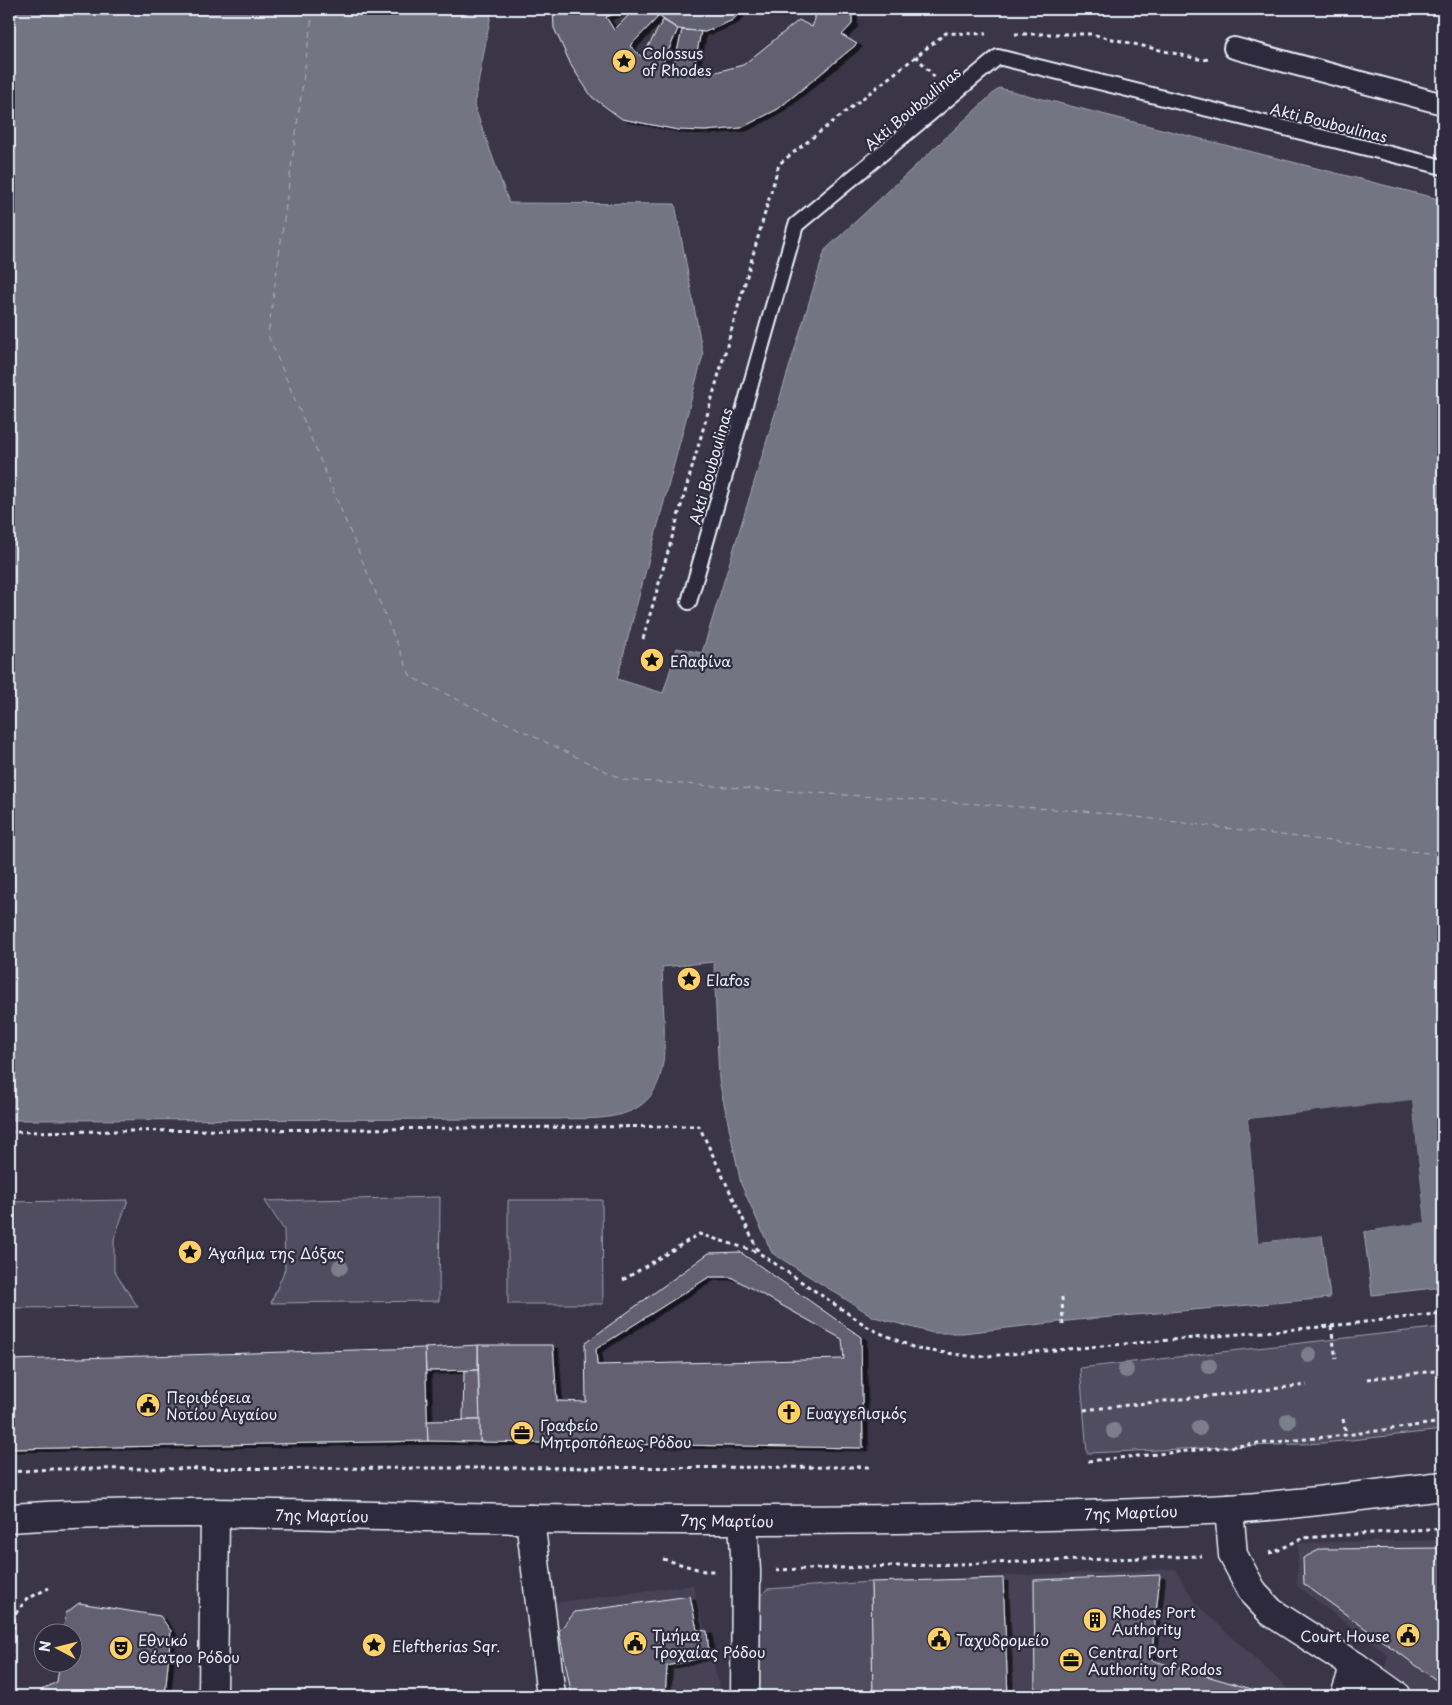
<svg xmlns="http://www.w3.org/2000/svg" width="1452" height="1705" font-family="'Playpen Sans',sans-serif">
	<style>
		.built { fill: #464354 }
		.green { fill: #504e5f; stroke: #9ca0ac }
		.water { fill: #737482; stroke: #a2a6b1 }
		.pier { fill: #3a3648 }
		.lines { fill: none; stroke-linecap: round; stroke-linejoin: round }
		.ferry { stroke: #aeb2bd; stroke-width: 1; stroke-dasharray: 6 5; stroke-linecap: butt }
		.building { fill: #636171; stroke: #e8f1f8; fill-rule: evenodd; filter: url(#shadow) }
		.service-casing { stroke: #e8f1f8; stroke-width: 18 }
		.pedestrian-casing { stroke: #e8f1f8; stroke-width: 24 }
		.minor-casing { stroke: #e8f1f8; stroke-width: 31 }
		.tertiary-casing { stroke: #e8f1f8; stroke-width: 31 }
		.secondary-casing { stroke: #e8f1f8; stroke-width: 31 }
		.path { stroke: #e8f1f8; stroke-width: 3; stroke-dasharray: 4 4; stroke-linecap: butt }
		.service { stroke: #2f2a3d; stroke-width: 14 }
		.pedestrian { stroke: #2f2a3d; stroke-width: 20 }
		.minor { stroke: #2f2a3d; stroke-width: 28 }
		.tertiary { stroke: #2f2a3d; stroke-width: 28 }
		.secondary { stroke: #2f2a3d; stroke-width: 28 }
		.tree { fill: #7d7e8b }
		.labels { text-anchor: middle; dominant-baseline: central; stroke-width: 4.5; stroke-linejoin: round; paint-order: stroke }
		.poi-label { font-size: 15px; fill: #e8f1f8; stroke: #2f2a3d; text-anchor: start }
		.street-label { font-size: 15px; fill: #e8f1f8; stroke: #2f2a3d }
	</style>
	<defs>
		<filter id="shadow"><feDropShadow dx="5.5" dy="3" stdDeviation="0" flood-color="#0009"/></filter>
	</defs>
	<rect width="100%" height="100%" fill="#3a3648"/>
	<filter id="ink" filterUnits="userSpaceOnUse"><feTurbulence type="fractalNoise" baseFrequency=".02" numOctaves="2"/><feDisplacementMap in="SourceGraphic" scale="10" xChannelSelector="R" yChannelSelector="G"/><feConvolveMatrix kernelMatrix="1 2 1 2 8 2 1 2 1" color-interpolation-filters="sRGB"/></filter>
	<g filter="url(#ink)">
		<!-- built -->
		<g class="built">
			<path d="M1443 1540V1696H1381L1388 1655 1297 1586 1298 1543Z"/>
			<path d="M1175 1569 1195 1603 1296 1696H873L871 1582Z"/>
			<path d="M693 1585 722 1696H562L551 1603Z"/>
		</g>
		<!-- green -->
		<g class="green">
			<path d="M440 1197 439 1301 271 1303 285 1269 284 1230 265 1201Z"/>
			<path d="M128 1200 114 1239V1271L138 1307 9 1308V1202Z"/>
			<path d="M508 1200H602L603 1304H508Z"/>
			<path d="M1443 1327V1430L1323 1443 1087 1453 1080 1368Z"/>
			<path d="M871 1582 873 1696H745L746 1611 767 1589Z"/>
		</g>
		<!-- water -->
		<path class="water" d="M9 9H492L474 105 509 203 675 204 703 355 617 679 663 693 677 648 702 653 825 250 999 88 1443 200V1287L1372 1295 1364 1232 1425 1221 1412 1101 1248 1119 1258 1242 1322 1235 1330 1298 1077 1320 963 1333H933L874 1317 772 1253 741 1184 719 1080 714 962 662 967C663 985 663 1003 664 1021 665 1062 666 1106 614 1116 596 1120 575 1118 557 1119L9 1120Z"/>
		<!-- pier -->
		<path class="pier" d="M1412 1100 1425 1222 1361 1232 1363 1229 1422 1219 1410 1103 1250 1121 1260 1239 1322 1233 1325 1235 1258 1242 1248 1119Z"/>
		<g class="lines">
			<!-- ferry -->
			<path class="ferry" d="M313 9 268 335 411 677 624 780 1096 812 1443 855"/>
		</g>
		<!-- building -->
		<g class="building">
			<path d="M553 9H627L606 17 614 30 635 9H648L658 17 630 46 642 57 663 20 678 29 662 65 673 69 682 30 701 31 693 74H708L743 65 799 20 812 27 815 19V9H847L852 15V24L842 35 857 44 778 109 741 128 705 131 678 130 622 119 592 97 572 67 554 28Z"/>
			<path d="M648 9H743L733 20 705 32 678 29Z"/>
			<path d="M740 1252 861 1337 863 1448 480 1442 478 1345H553L557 1401 586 1402 585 1343 709 1253ZM709 1277H731L842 1339 844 1359 597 1365 596 1349Z"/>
			<path d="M478 1345V1370L426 1371 425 1348Z"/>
			<path d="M425 1348 428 1441 9 1449V1360Z"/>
			<path d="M478 1370 480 1420H463L464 1371Z"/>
			<path d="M480 1420V1442L428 1441 427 1421Z"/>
			<path d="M1443 1548V1685L1304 1584 1303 1558 1321 1549Z"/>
			<path d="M1160 1575 1151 1660 1276 1696H1117L1108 1694 1107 1696H1035L1034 1580Z"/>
			<path d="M1003 1578 1008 1696H873L871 1582Z"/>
			<path d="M690 1596 697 1630 707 1631 709 1656 667 1666 665 1696H572L559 1631 575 1612Z"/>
			<path d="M79 1603 160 1616 171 1631 165 1696H42L43 1689 57 1682 60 1662H72V1632H63L66 1613Z"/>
		</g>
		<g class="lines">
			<!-- service casing -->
			<g class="service-casing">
				<path id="service" d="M689 602 796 225 998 57 1443 167"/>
			</g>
			<!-- pedestrian casing -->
			<g class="pedestrian-casing">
				<path id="pedestrian" d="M1234 48 1443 104"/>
			</g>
			<!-- minor casing -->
			<g class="minor-casing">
				<g id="minor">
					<path d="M530 1519 551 1696"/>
					<path d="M743 1521 746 1571 745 1696"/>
					<path d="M1355 1666 1397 1696"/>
					<path d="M213 1696 215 1513"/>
				</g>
			</g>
			<!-- tertiary casing -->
			<g class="tertiary-casing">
				<path id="tertiary" d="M1229 1509 1233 1555 1254 1594 1271 1612 1355 1666 1345 1696"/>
			</g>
			<!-- secondary casing -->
			<g class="secondary-casing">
				<path id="secondary" d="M9 1518C182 1507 355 1517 528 1519 761 1521 995 1521 1228 1509 1300 1505 1372 1494 1443 1486"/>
			</g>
			<!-- path -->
			<g class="path">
				<path d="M1015 34H1091L1203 60 1208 59"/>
				<path d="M916 56 935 78"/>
				<path d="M643 639 779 164 946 33 986 34"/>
				<path d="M9 1132 699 1126 759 1253 871 1329 917 1349 976 1357 1331 1326 1443 1313"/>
				<path d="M623 1280 699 1234 758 1252"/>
				<path d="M1062 1297 1063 1325"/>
				<path d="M1331 1326 1336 1359"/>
				<path d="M1367 1379 1443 1370"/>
				<path d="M1084 1410 1307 1385"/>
				<path d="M1343 1419 1346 1435"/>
				<path d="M1088 1461 1346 1435 1443 1422"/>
				<path d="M9 1472 52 1469 873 1467"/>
				<path d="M1269 1553 1275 1552 1302 1538 1443 1528"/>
				<path d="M663 1559 704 1571H715"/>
				<path d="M776 1570 1202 1556"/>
				<path d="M9 1669 15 1614 27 1599 49 1588"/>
			</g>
			<!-- service -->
			<use href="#service" class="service"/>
			<!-- pedestrian -->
			<use href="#pedestrian" class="pedestrian"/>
			<!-- minor -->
			<use href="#minor" class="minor"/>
			<!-- tertiary -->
			<use href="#tertiary" class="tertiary"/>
			<!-- secondary -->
			<use href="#secondary" class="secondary"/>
		</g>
		<!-- trees -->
		<g class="tree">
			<circle cx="340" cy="1267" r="8"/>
			<circle cx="1309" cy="1355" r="8"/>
			<circle cx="1209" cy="1366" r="8"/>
			<circle cx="1126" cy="1370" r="8"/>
			<circle cx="1288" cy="1421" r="8"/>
			<circle cx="1199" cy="1428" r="8"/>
			<circle cx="1114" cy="1431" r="8"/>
		</g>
	</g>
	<!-- icons -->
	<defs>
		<g id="sight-disc" transform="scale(1.25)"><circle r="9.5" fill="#ffd166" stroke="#2f2a3d"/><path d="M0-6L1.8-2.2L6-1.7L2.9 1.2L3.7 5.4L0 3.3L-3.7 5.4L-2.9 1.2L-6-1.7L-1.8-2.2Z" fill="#111"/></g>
		<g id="civic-disc" transform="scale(1.25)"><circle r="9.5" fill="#ffd166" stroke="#2f2a3d"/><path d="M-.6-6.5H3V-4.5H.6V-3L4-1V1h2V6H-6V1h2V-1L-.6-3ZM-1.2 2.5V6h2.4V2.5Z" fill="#111"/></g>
		<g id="church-disc" transform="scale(1.25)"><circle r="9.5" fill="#ffd166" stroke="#2f2a3d"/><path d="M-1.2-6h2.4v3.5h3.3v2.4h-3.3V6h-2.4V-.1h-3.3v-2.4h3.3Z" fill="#111"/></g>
		<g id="office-disc" transform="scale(1.25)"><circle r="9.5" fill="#ffd166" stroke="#2f2a3d"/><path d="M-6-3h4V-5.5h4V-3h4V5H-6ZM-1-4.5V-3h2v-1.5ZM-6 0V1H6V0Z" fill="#111"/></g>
		<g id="building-disc" transform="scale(1.25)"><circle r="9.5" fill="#ffd166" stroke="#2f2a3d"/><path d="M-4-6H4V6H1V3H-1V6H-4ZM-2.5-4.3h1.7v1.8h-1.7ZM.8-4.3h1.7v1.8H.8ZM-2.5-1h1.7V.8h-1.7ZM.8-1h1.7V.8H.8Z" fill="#111"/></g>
		<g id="theatre-disc" transform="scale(1.25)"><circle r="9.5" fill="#ffd166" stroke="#2f2a3d"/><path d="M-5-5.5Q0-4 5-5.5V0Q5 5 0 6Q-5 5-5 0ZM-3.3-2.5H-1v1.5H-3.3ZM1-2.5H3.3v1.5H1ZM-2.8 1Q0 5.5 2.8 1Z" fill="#111"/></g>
	</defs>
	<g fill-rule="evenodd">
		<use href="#sight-disc" x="624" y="61"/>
		<use href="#sight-disc" x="652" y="660"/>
		<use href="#sight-disc" x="689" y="979"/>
		<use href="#sight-disc" x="190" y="1252"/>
		<use href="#civic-disc" x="148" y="1405"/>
		<use href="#church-disc" x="789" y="1412"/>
		<use href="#office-disc" x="522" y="1433"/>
		<use href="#building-disc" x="1095" y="1620"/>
		<use href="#civic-disc" x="1408" y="1635"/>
		<use href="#civic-disc" x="939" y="1639"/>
		<use href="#civic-disc" x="635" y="1643"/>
		<use href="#sight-disc" x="374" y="1645"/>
		<use href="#theatre-disc" x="121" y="1648"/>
		<use href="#office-disc" x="1071" y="1660"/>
	</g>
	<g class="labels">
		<!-- poi labels -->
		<g class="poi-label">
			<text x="642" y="52">Colossus<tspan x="642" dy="17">of Rhodes</tspan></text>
			<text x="670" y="660">Ελαφίνα</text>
			<text x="706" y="979">Elafos</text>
			<text x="208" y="1252">Άγαλμα της Δόξας</text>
			<text x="166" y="1396">Περιφέρεια<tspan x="166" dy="17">Νοτίου Αιγαίου</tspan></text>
			<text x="806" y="1412">Ευαγγελισμός</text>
			<text x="540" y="1424">Γραφείο<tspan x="540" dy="17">Μητροπόλεως Ρόδου</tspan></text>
			<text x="1112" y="1611">Rhodes Port<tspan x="1112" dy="17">Authority</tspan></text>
			<text x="652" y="1634">Τμήμα<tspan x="652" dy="17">Τροχαίας Ρόδου</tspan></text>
			<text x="1390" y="1635" text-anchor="end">Court House</text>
			<text x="138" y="1639">Εθνικό<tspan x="138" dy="17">Θέατρο Ρόδου</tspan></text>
			<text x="956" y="1639">Ταχυδρομείο</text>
			<text x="392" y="1645">Eleftherias Sqr.</text>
			<text x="1088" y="1651">Central Port<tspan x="1088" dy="17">Authority of Rodos</tspan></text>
		</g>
		<!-- street labels -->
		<g class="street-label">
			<text transform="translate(912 108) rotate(-40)">Akti Bouboulinas</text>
			<text transform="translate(1329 122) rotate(14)">Akti Bouboulinas</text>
			<text transform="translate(710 466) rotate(-74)">Akti Bouboulinas</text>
			<text transform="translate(1131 1512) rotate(-2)">7ης Μαρτίου</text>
			<text transform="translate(322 1515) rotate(1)">7ης Μαρτίου</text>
			<text transform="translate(727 1520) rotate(1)">7ης Μαρτίου</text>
		</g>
	</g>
	<!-- margin -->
	<rect width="1452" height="1705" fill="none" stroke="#2f2a3d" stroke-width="30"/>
	<rect x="15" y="15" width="1422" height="1675" fill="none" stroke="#e8f1f8" stroke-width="2" filter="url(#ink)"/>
	<!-- north arrow -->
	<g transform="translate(58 1648) rotate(277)"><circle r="24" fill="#2f2a3d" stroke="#797a88"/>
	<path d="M0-4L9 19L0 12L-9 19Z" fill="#ffd166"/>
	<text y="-8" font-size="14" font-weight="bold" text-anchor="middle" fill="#e8f1f8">N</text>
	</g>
</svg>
